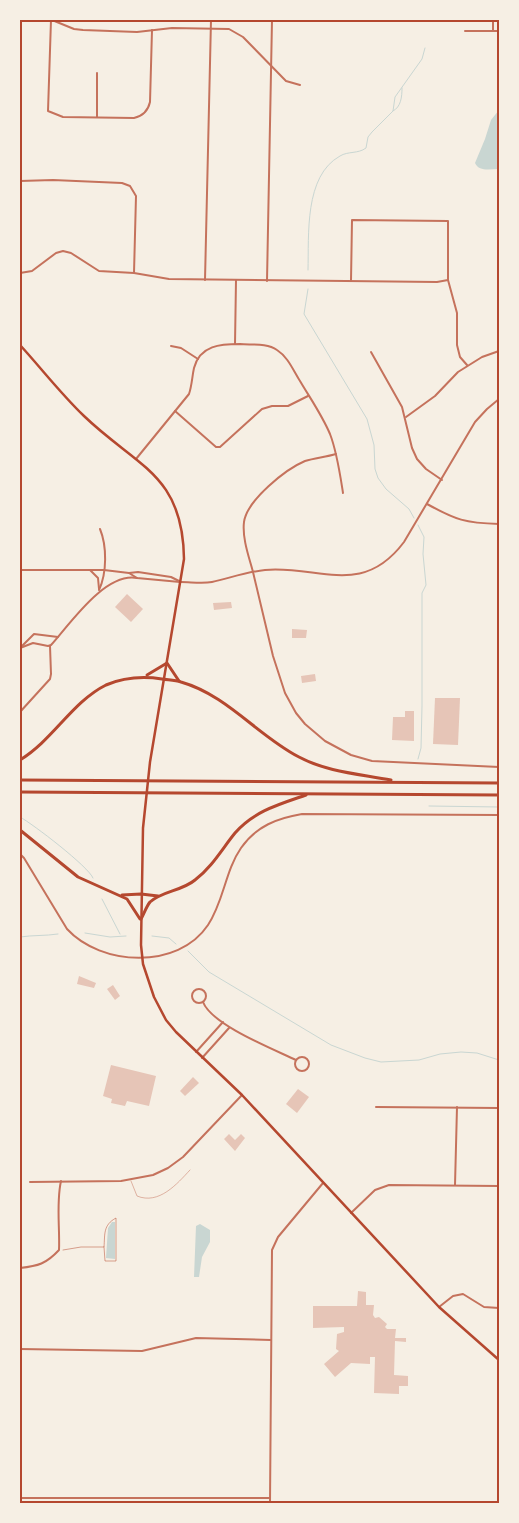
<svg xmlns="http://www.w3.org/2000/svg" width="519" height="1523" font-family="'PT Sans Narrow',sans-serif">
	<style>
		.water { fill: #c9d6d2 }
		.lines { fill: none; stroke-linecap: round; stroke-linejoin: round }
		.stream { stroke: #c9d6d2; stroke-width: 1 }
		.building { fill: #e6c5b7 }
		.path { stroke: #b5482f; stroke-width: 0.5 }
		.service { stroke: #c5725c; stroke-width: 0.5 }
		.minor { stroke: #c5725c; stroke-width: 2 }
		.tertiary { stroke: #c5725c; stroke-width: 2 }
		.secondary { stroke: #b5482f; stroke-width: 2.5 }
		.motorway { stroke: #b5482f; stroke-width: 3 }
		.neatline { fill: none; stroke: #b5482f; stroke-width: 2 }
	</style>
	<rect width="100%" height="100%" fill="#f6efe4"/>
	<!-- water -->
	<g class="water">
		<path d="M499 110V169C490 169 479 172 475 163L485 139 491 120Z"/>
		<path d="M112 1222H115V1259L106 1258 108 1228Z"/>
		<path d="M200 1224 210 1230V1242L202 1257 199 1277H194L196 1226Z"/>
	</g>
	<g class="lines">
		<!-- stream -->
		<g class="stream">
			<path d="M393 111C401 107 402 97 402 88"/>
			<path d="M308 270C309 235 304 176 340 156 348 151 358 154 366 148L368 137 372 132 393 111 395 97 422 59 425 48"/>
			<path d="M308 289 304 314 367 419 374 445 375 469 378 478 386 489 409 509 414 518"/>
			<path d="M418 759 421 748 422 706V593L426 585 423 554 424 537 418 525"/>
			<path d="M429 806 499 807"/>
			<path d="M20 817C33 824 89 867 93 878"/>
			<path d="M102 899 120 934"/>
			<path d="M85 933 110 937 126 936"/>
			<path d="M152 936 169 938 176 944"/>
			<path d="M20 937C33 935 45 936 58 934"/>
			<path d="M188 951 209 972 331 1045 365 1058 381 1062 419 1060 440 1054 461 1052 477 1053 499 1060"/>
		</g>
	</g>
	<!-- building -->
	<g class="building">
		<path d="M127 594 143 609 131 622 115 607Z"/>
		<path d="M231 602 232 608 214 610 213 603Z"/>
		<path d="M292 629 307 630 306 638H292Z"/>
		<path d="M315 674 316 681 302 683 301 676Z"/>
		<path d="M435 698H460L458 745 433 744Z"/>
		<path d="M405 711H414V741L392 740 393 717H405Z"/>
		<path d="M79 976 96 983 94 988 77 984Z"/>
		<path d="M113 985 120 996 115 1000 107 989Z"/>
		<path d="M111 1065 156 1076 149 1106 127 1101 125 1106 111 1103 112 1099 103 1096Z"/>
		<path d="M193 1077 199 1083 185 1096 180 1091Z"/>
		<path d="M298 1089 309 1097 297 1113 286 1104Z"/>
		<path d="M229 1134 235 1140 241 1134 245 1138 235 1151 224 1139Z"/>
		<path d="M358 1291 366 1292V1305H374L373 1315 375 1318 379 1317 387 1324 385 1327 387 1329H396L395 1338H406V1342L395 1341 394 1375 408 1376V1386H399V1394L374 1393 375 1357H370V1364L351 1363 335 1377 324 1364 339 1351 336 1349 337 1334 344 1332V1327L313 1328V1306H357Z"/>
	</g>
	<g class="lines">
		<!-- path -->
		<path class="path" d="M63 1250 81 1247H104C105 1234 103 1225 116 1218V1261H105L104 1247"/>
		<!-- service -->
		<path class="service" d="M131 1181 137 1196C159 1205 177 1184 190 1170"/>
		<!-- minor -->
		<g class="minor">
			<path d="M51 20 48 111 63 117 134 118C143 116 148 111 150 102L152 30"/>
			<path d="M52 20 74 29 83 30 137 32 172 28 229 29 243 37 286 81 300 85"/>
			<path d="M493 30V20"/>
			<path d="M465 31H499"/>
			<path d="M97 117V73"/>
			<path d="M20 181 53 180 122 183 130 186 136 196 134 273"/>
			<path d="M20 273 32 271 56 253 63 251 71 253 99 271 134 273 169 279 437 282 448 280"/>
			<path d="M205 280 211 20"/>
			<path d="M267 281 272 20"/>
			<path d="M351 281 352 220 448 221V280L457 313V345L460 357 467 365"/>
			<path d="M235 344 236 280"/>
			<path d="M171 346 181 348 198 359"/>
			<path d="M371 352 402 407 412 448 417 459 426 469 442 480"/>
			<path d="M175 411 216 447H220L262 409 272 406H288L308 396"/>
			<path d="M406 417 435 396 458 372 482 357 499 351"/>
			<path d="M136 459 189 394C192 385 192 377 194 368 200 345 221 344 240 344 252 345 267 343 277 350 288 357 293 370 300 381 310 398 322 415 330 434 337 452 340 474 343 493"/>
			<path d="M427 504C456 520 465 523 499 524"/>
			<path d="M20 570H104L129 573 138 572 171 577 181 582"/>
			<path d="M90 570 98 578 99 589"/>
			<path d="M253 572C249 557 242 538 244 522 247 500 286 469 305 461 315 458 326 457 336 454"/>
			<path d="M129 573 137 578 180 582"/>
			<path d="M99 590C107 573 107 546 100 529"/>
			<path d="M21 647 34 634 58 637"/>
			<path d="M20 648 33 643 48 646 51 645C70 624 105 572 137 578"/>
			<path d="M20 712 50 679 51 674 50 646"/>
			<circle cx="199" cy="996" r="7"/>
			<path d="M203 1002C212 1025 273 1049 296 1060"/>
			<path d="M196 1052 223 1022"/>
			<circle cx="302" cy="1064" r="7"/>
			<path d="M202 1058 229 1028"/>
			<path d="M376 1107 499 1108"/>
			<path d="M30 1182 121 1181 153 1175 168 1168 183 1157 242 1095"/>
			<path d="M455 1185 457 1107"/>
			<path d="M351 1213 375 1190 389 1185 499 1186"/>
			<path d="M20 1268C38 1266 46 1264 59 1250 60 1228 56 1203 61 1181"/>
			<path d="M439 1307 453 1296 463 1294 484 1307 499 1308"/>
			<path d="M20 1349 142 1351 196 1338 271 1340"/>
			<path d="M20 1498H270"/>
		</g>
		<!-- tertiary -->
		<g class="tertiary">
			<path d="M253 572 273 656 285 693 296 713 305 724 325 741 351 755 372 761 499 767"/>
			<path d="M181 582C191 582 202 584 212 582 230 578 246 572 265 570 319 565 362 598 404 542L475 422 487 409 499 399"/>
			<path d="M20 854 24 858 67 929C101 966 178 970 208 925 224 901 225 871 241 848 256 826 278 818 302 814L499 815"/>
			<path d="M270 1503 272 1250 278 1237 323 1183"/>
		</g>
		<!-- secondary -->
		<path class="secondary" d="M20 345C41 368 61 394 84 416 137 467 183 474 184 559L150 762 143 828 141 945 143 964 154 997 166 1020 176 1032 242 1095 439 1307 499 1360"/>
		<!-- motorway -->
		<g class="motorway">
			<path d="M147 675 167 663 179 681"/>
			<path d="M20 760C53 740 72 702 106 685 125 677 142 676 162 679 168 680 175 680 181 682 227 695 258 736 299 757 327 772 360 774 391 780"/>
			<path d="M20 780 499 783"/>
			<path d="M20 792 499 795"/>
			<path d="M20 830 78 877 127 899 140 919"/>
			<path d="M122 895 141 894 158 896"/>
			<path d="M141 919C144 914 146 907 150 902 162 891 182 891 195 880 212 867 222 849 235 833 254 811 280 804 306 795"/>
		</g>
	</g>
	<!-- border -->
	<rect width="519" height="1523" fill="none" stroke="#f6efe4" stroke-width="42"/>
	<rect x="21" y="21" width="477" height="1481" class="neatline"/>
</svg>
